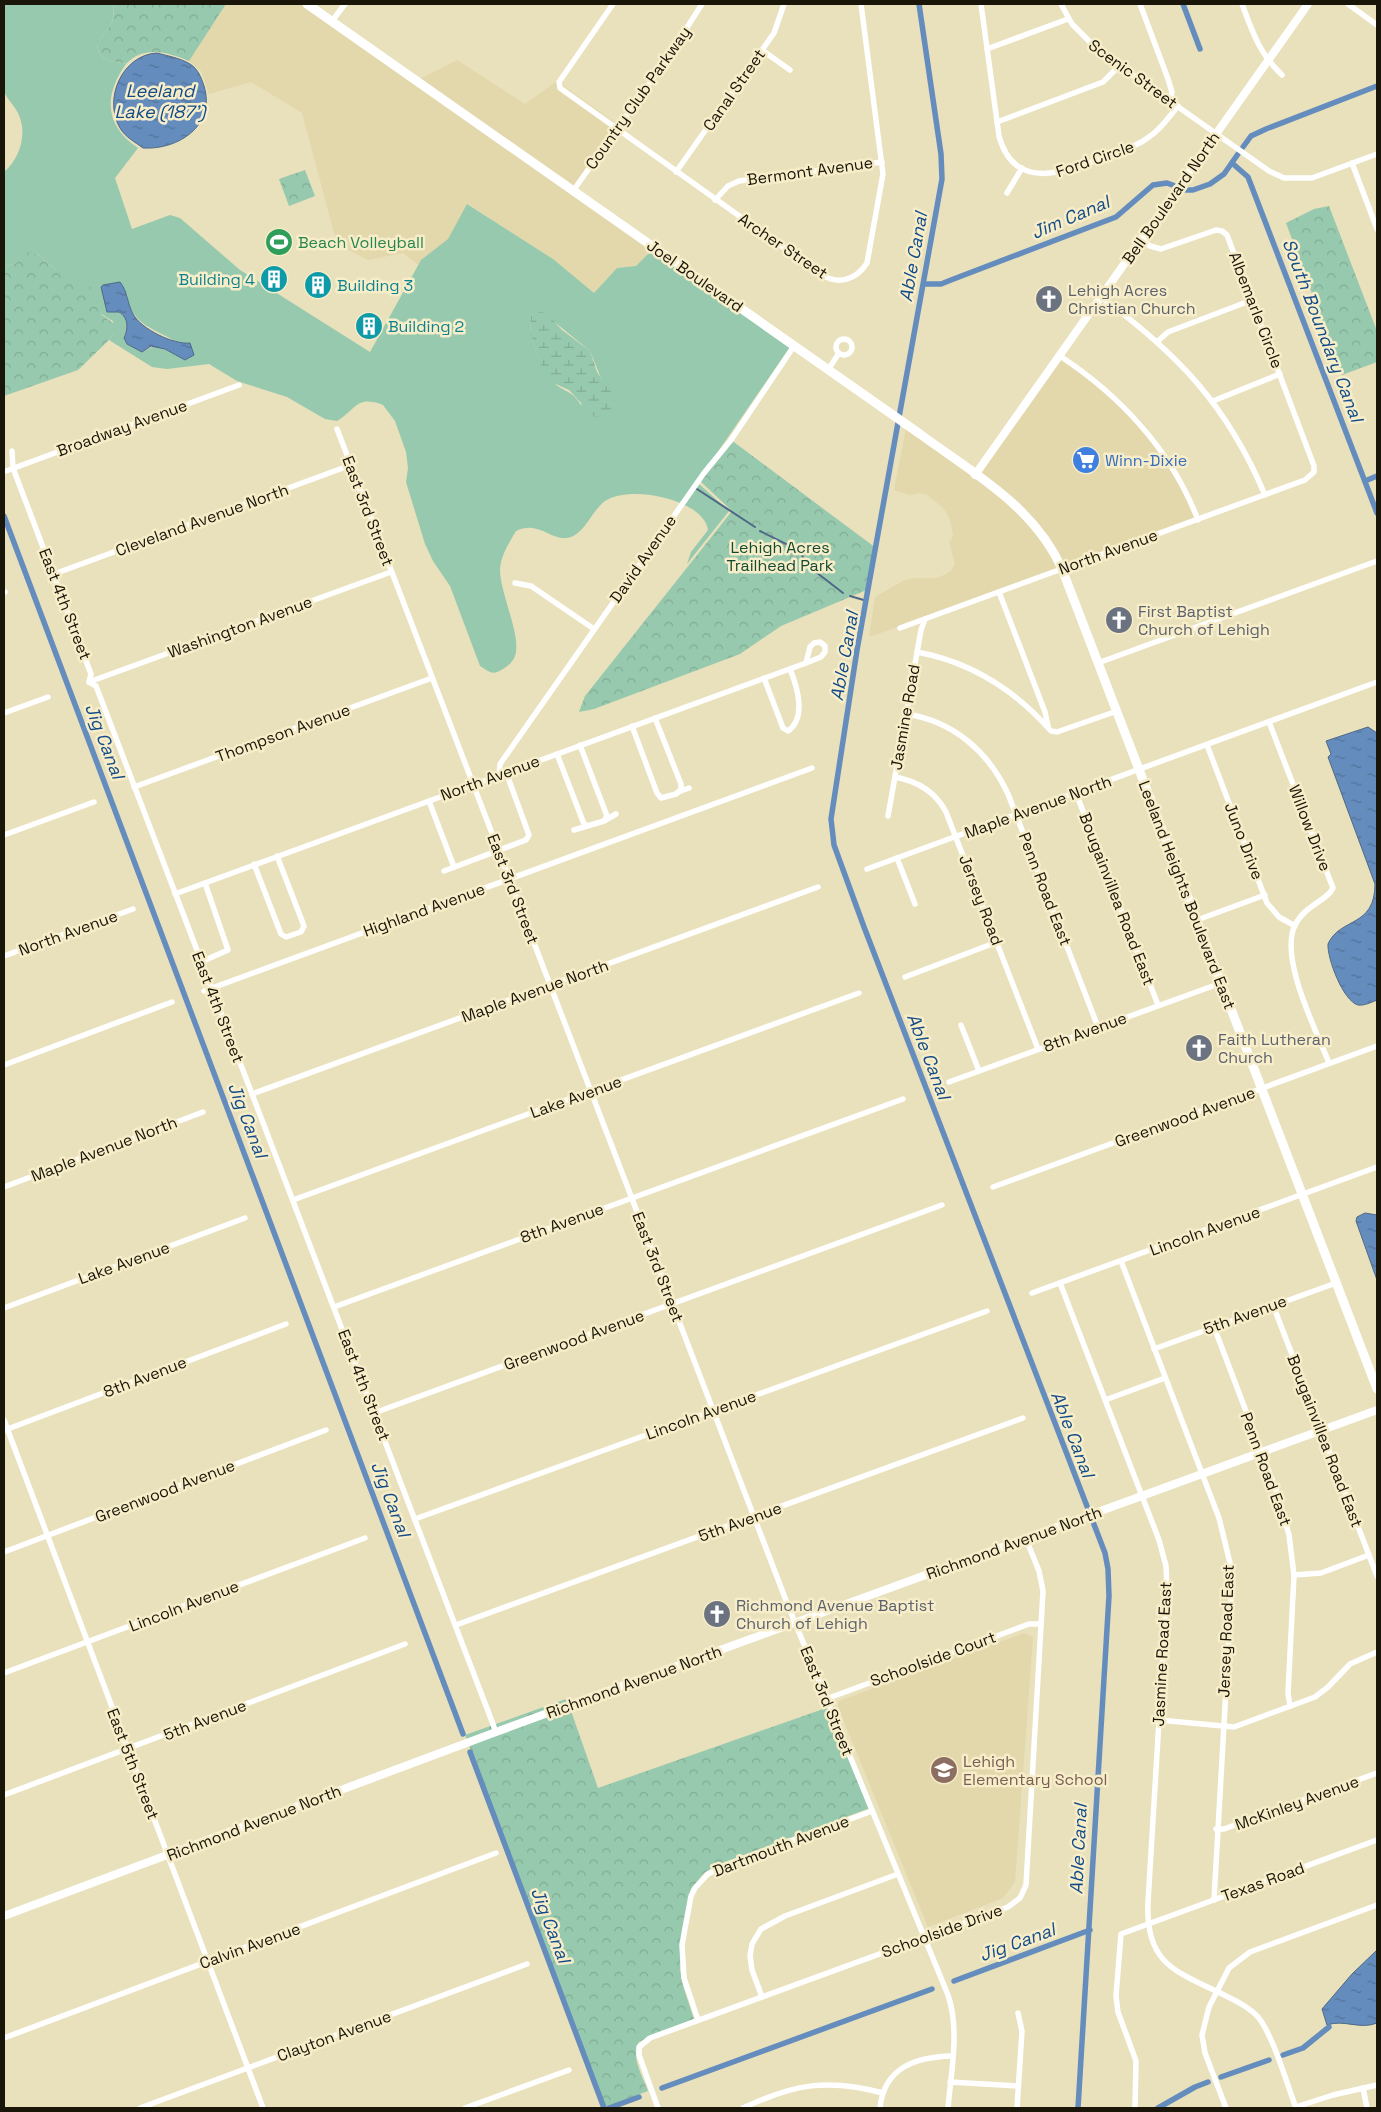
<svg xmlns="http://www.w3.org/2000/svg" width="1381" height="2112" font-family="'Space Grotesk',sans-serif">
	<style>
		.built { fill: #e3d7ac }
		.grass { fill: #97c9ae; fill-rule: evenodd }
		.forest { fill: url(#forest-crowns) }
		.wetland { fill: url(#wetland-marsh) }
		.water { fill: url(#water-ripples); stroke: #4e6987 }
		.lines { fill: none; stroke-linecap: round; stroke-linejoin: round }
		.stream { stroke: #4e6987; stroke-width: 2 }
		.canal { stroke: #648dbe; stroke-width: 5.5 }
		.minor { stroke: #fff; stroke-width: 5.5 }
		.tertiary { stroke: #fff; stroke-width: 8 }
		.secondary { stroke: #fff; stroke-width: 9 }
		.labels { text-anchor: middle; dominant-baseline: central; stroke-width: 5; stroke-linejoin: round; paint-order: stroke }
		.street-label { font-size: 16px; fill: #191508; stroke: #f7edc9 }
		.leisure-label { font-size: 16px; fill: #27864d; stroke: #f7edc9; text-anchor: start }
		.culture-label { font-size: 16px; fill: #0d838f; stroke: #f7edc9; text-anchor: start }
		.worship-label { font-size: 16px; fill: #5b616d; stroke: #f7edc9; text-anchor: start }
		.shop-label { font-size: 16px; fill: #366cbe; stroke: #f7edc9; text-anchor: start }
		.park-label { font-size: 16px; fill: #134a32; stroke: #f7edc9 }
		.education-label { font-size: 16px; fill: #785e54; stroke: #f7edc9; text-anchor: start }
		.water-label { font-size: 18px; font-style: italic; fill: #114b88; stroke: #f7edc9 }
	</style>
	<defs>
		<pattern id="forest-crowns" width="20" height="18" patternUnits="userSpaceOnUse" patternTransform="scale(1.25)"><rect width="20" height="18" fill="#97c9ae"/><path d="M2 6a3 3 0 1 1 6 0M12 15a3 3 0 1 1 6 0" fill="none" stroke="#82ac94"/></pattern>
		<pattern id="wetland-marsh" width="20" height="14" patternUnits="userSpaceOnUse" patternTransform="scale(1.25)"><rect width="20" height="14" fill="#97c9ae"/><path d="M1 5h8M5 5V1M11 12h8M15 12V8" fill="none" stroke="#82ac94"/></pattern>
		<pattern id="water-ripples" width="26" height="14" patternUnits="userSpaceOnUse" patternTransform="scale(1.25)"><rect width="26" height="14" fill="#648dbe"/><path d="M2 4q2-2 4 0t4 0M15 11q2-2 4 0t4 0" fill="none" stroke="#527298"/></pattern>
	</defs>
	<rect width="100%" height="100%" fill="#e9e0bc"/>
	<!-- built -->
	<g class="built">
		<path d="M226 4H302L652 250 636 266 617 268 594 293 553 259 468 204 448 239 421 260 418 265 403 253 368 260 337 244 302 113 251 82 209 94 201 71 189 61Z"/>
		<path d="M457 60 525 104 557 81 618 125 575 188 420 79Z"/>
		<path d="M1064 356 1122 401 1145 425 1164 452 1199 516 1065 568 1055 547 1038 523 1013 498 980 474Z"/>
		<path d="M906 428 1002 497 1033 526 1059 570 869 637 875 597 903 581 913 578H937L946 574 952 570 955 563 949 542 953 536 952 528 949 517 943 508 927 495 920 493 909 495 894 490Z"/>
		<path d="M1024 1633 1033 1637 1015 1882 1003 1898 928 1927 838 1707 839 1701Z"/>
	</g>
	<!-- grass -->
	<path class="grass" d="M4 4H113C116 22 109 29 97 41 97 61 109 60 126 64 103 96 105 126 138 148L115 178 132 229 170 215 180 218 240 270 370 352 421 260 448 239 467 204 553 259 594 293 617 268 636 266 652 250 790 347 697 482 729 511 687 564 691 552 708 530C704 499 629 484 605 501 592 510 584 536 567 538 550 540 538 520 516 531 509 543 500 557 500 571 501 594 519 632 516 651 516 658 510 665 503 669 492 676 490 672 480 666L450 586 433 561 425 544 406 482 408 468 406 452 395 421 383 405C356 395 357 409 337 421L325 419 287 397 237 381 209 364 167 369 152 367 109 340 114 333 113 321C101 315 93 308 95 293L56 270 39 255 29 253 16 263 4 267V172C20 158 28 133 18 113 14 105 5 97 4 90 0 62 4 32 4 4ZM127 293C129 326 158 329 181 345 184 347 188 354 190 358L185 360 165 349 154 346 142 352 127 344 124 338 127 326 125 317 117 311ZM532 314 557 324 590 351 603 383 581 405C571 389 565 393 554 383 541 372 525 329 532 314Z"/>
	<!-- forest -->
	<g class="forest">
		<path d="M113 4H226L189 61C167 52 144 45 126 64 109 60 97 61 97 41 109 29 116 22 113 4Z"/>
		<path d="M305 170 315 196 289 206 279 179Z"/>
		<path d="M1329 206 1377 331V362L1342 375 1286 223 1314 209Z"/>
		<path d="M29 252 39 255 56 270 88 284 95 293V301L102 315 116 325 117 329 109 340 78 370 4 396V267L16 263Z"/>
		<path d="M731 440 876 548 869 589 781 626 740 654 594 709 579 712 585 696 732 511 699 480Z"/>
		<path d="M566 1699 568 1703 467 1740 465 1735Z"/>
		<path d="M829 1707 870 1808 722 1863 704 1873 691 1889 682 1930 680 1970 683 1986 694 2019 639 2042C630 2056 643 2077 648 2091L602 2108 469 1745 570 1708 598 1788Z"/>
	</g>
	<!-- wetland -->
	<path class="wetland" d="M537 312 546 313 562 330 590 351 597 372 612 393 615 404 613 413 606 417H594L569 390 549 381C540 366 525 329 532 313Z"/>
	<!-- water -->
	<g class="water">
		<path d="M157 53C168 56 180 58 190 64 198 69 201 77 204 86 216 125 179 150 143 148 135 142 125 137 120 128 103 99 122 55 157 53Z"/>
		<path d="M120 282C128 292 127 303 133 314 141 329 174 345 190 343L194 355 185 360 165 349 151 346 142 352 127 344 124 338C128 329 129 318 119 312H107L101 287 103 285Z"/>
		<path d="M1368 727 1377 733V1000C1372 1002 1364 1006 1358 1005 1343 1001 1327 958 1328 944 1340 917 1375 928 1375 884L1328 757 1331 754 1326 741Z"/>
		<path d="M1365 1213 1377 1215V1280L1356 1221 1357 1217Z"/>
		<path d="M1377 1950V2023C1360 2030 1344 2019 1327 2025L1322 2009 1352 1974Z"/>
	</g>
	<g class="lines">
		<!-- stream -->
		<g class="stream">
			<path d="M697 489 755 527"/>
			<path d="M760 531 800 551 805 562"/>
			<path d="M812 569 843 593"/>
			<path d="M850 596 867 601"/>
		</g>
		<!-- canal -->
		<g class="canal">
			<path d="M919 4 941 154 942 179 857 650 831 819 834 845 864 927 1105 1553 1108 1569 1109 1596 1078 2108"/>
			<path d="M1183 4 1200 49"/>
			<path d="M1243 147 1251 136 1266 129 1377 86"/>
			<path d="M1232 163 1248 177 1377 513"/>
			<path d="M924 284H941L951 280 1116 217 1153 185 1167 183 1186 190H1193L1210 184 1224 174 1238 154"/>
			<path d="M1365 481 1377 476"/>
			<path d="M4 516 463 1734"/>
			<path d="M470 1752 604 2108"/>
			<path d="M954 1981 1090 1930"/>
			<path d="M1283 2055 1303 2048 1329 2027"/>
			<path d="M1221 2077 1269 2060"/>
			<path d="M662 2088 932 1989"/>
			<path d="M609 2108 639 2097"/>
			<path d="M1158 2108 1195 2087 1208 2082"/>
		</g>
		<!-- minor -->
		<g class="minor">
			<path d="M613 4 559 82 560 88 822 275C839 285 856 280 867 263L883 174 861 4"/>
			<path d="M981 4 999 136C1014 191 1062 173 1100 159 1117 152 1135 148 1149 137 1161 129 1169 117 1178 106"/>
			<path d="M1061 4 1072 24 1099 51 1269 171 1284 178H1312L1377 154"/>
			<path d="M1140 4 1168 79 1172 92 1170 101"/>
			<path d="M1242 4C1253 33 1259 53 1282 75"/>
			<path d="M1348 4 1377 25"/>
			<path d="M332 21 345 4"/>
			<path d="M987 49 1068 19"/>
			<path d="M762 50 790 70"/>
			<path d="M997 122 1103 82 1120 65"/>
			<path d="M1352 163 1377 229"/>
			<path d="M676 172 774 33 784 4"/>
			<path d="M573 191 670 54 702 4"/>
			<path d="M1007 193 1022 168"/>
			<path d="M715 200 728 186 739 181 882 162"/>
			<path d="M1101 297C1178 354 1227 405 1265 495"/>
			<circle cx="844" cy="347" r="8"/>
			<path d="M1158 341 1168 332 1252 300"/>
			<path d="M1060 356C1122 397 1171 450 1198 520"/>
			<path d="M828 370 839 353"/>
			<path d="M1213 401 1280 374"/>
			<path d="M337 429 787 1603 948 1995C960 2030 951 2072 948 2108"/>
			<path d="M12 451 13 468 91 674 89 682 96 686 496 1732"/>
			<path d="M6 471 239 385"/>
			<path d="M54 574 351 465"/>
			<path d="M515 583 531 586 594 629"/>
			<path d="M4 592H5"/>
			<path d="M999 592 1045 712 1048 726"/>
			<path d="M900 628 1305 480 1314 472V466L1227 235 1222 231 1216 230 1161 249 1150 246 1142 240"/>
			<path d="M820 642 825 646V652L821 657 806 663 810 647 814 643Z"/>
			<path d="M917 652C971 662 1015 690 1051 731L1057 732 1117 711"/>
			<path d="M1098 663 1377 561"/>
			<path d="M764 678 783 728 788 731C807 718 797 686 790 669"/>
			<path d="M89 682 391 572"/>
			<path d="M4 713 48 697"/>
			<path d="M906 714C953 721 988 751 1008 794L1098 1027"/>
			<path d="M1269 722 1333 888C1327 901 1305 905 1295 925 1279 958 1316 1030 1329 1063"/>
			<path d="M632 726 657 793 661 798 676 794 681 790V784L655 718"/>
			<path d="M580 745 607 816 605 819"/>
			<path d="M1207 745 1267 903 1279 917 1295 926"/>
			<path d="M557 754 584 824 587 825"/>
			<path d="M499 775 500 764 704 473 731 440 794 346"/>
			<path d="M895 777C917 781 935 791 946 812L1038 1049"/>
			<path d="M134 787 432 678"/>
			<path d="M678 792 689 788"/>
			<path d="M1076 793 1158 1005"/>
			<path d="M429 801 454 867"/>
			<path d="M888 816 921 630 925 619"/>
			<path d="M574 830 604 821 616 814"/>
			<path d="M4 835 94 802"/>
			<path d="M897 858 915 904"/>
			<path d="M254 864 281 934 286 937 301 932 304 926 277 856"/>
			<path d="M867 869 1377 682"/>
			<path d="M444 871 526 840 529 835 506 772"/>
			<path d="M175 894 806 663"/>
			<path d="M1197 920 1265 895"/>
			<path d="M4 956 133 909"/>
			<path d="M201 962 228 950 205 883"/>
			<path d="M905 977 997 942"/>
			<path d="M204 991 812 768"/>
			<path d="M961 1025 979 1071"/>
			<path d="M4 1065 172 1002"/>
			<path d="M949 1082 1221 983"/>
			<path d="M252 1094 818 887"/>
			<path d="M4 1187 203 1112"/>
			<path d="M993 1187 1377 1046"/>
			<path d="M293 1200 859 993"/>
			<path d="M1121 1261 1219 1518 1230 1563 1231 1601 1214 1900"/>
			<path d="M1060 1283 1159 1540 1166 1566 1167 1589 1148 1902C1145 1966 1178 1972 1226 1996 1237 2001 1249 2007 1258 2017 1273 2035 1287 2084 1296 2108"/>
			<path d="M1032 1293 1377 1167"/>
			<path d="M1273 1305 1377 1576"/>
			<path d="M334 1307 903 1099"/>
			<path d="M4 1308 245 1218"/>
			<path d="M1214 1327 1276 1490 1289 1535 1294 1575 1288 1693 1290 1706"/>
			<path d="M1154 1349 1336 1283"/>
			<path d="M1105 1400 1165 1378"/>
			<path d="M374 1413 942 1205"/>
			<path d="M4 1420 263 2108"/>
			<path d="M5 1430 286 1324"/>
			<path d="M415 1519 987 1311"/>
			<path d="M4 1552 326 1430"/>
			<path d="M1294 1575 1321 1573 1369 1555"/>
			<path d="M456 1625 1023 1418"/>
			<path d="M4 1673 365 1538"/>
			<path d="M826 1699 1029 1624H1041"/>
			<path d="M1159 1720 1234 1727 1315 1697 1328 1687 1350 1664 1377 1652"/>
			<path d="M4 1795 405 1644"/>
			<path d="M1216 1829H1224L1377 1773"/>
			<path d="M762 1997 752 1970 750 1956 752 1944 761 1929 785 1916 898 1874"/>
			<path d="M698 2020 684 1978 682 1945 691 1896 695 1888 708 1874 721 1867 872 1811"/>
			<path d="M4 2038 496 1853"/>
			<path d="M950 2082 1018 2086"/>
			<path d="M1363 2088 1367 2108"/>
			<path d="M1296 2107 1333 2095 1377 2085"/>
			<path d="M140 2108 527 1964"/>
			<path d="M465 2108 569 2070"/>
			<path d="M658 2108 639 2055V2047L650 2038 1008 1907 1020 1898 1026 1885 1043 1591 1039 1571 1026 1539"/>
			<path d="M743 2108C794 2084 828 2078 883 2093"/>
			<path d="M880 2108C884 2067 916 2057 952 2056"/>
			<path d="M1017 2108 1022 2031 1018 2013"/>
			<path d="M1135 2108 1136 2061 1118 2012 1116 1996 1121 1934 1377 1840"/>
			<path d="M1226 2108 1205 2053 1202 2035 1209 2007 1229 1968 1250 1952 1377 1905"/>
		</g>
		<!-- tertiary -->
		<g class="tertiary">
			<path d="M975 475 1308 4"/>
			<path d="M4 1916 496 1732 1377 1410"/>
		</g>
		<!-- secondary -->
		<path class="secondary" d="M307 4 920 434C973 473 1034 506 1062 569L1377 1389"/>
	</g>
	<!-- icons -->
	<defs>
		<g id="stadium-disc" transform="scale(1.4375)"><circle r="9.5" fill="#2e9e5b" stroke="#f7edc9"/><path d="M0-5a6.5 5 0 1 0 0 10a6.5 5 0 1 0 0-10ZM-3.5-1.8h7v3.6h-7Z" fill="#fff"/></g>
		<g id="building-disc" transform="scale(1.4375)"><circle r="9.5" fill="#0f9aa8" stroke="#f7edc9"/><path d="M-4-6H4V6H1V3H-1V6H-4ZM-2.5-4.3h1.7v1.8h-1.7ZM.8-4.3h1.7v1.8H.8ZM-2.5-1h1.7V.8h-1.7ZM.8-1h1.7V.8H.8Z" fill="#fff"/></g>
		<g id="church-disc" transform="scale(1.4375)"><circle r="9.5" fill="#6b7280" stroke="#f7edc9"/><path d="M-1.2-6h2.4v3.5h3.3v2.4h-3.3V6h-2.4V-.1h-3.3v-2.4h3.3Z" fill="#fff"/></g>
		<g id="supermarket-disc" transform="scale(1.4375)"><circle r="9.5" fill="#3f7fe0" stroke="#f7edc9"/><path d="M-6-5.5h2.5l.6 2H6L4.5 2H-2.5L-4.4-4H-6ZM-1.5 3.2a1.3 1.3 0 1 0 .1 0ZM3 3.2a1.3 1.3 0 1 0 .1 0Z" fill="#fff"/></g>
		<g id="school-disc" transform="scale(1.4375)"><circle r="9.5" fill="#8d6e63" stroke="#f7edc9"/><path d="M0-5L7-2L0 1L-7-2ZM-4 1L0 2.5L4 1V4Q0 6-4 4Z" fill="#fff"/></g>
	</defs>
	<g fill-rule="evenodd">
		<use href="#stadium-disc" x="279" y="242"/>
		<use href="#building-disc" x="274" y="279"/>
		<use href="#building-disc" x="318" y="285"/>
		<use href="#church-disc" x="1049" y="299"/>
		<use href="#building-disc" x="369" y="326"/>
		<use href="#supermarket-disc" x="1086" y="460"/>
		<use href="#church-disc" x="1119" y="620"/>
		<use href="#church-disc" x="1199" y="1048"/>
		<use href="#church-disc" x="717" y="1614"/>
		<use href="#school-disc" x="944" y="1770"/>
	</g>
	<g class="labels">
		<!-- street labels -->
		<g class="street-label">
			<text transform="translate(1133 74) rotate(36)">Scenic Street</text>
			<text transform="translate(734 90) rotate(-55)">Canal Street</text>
			<text transform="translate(638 98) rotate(-55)">Country Club Parkway</text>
			<text transform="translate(1095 159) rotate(-19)">Ford Circle</text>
			<text transform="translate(810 171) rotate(-8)">Bermont Avenue</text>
			<text transform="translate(1171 198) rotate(-55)">Bell Boulevard North</text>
			<text transform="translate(783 246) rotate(34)">Archer Street</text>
			<text transform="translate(695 276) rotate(35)">Joel Boulevard</text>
			<text transform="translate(1256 310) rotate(69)">Albemarle Circle</text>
			<text transform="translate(122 428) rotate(-20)">Broadway Avenue</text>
			<text transform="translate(368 511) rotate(69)">East 3rd Street</text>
			<text transform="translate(202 520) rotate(-20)">Cleveland Avenue North</text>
			<text transform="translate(1108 552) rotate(-20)">North Avenue</text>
			<text transform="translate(643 559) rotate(-55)">David Avenue</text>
			<text transform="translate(65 604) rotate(69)">East 4th Street</text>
			<text transform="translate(240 627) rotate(-20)">Washington Avenue</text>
			<text transform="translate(905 717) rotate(-80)">Jasmine Road</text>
			<text transform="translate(283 733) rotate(-20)">Thompson Avenue</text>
			<text transform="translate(490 778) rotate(-20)">North Avenue</text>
			<text transform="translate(1038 807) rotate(-20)">Maple Avenue North</text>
			<text transform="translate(1310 828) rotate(69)">Willow Drive</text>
			<text transform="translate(1244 841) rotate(69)">Juno Drive</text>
			<text transform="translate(513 889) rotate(69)">East 3rd Street</text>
			<text transform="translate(1045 889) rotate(69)">Penn Road East</text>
			<text transform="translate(1187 895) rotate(69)">Leeland Heights Boulevard East</text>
			<text transform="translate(1117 899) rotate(69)">Bougainvillea Road East</text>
			<text transform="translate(981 900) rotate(69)">Jersey Road</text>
			<text transform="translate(424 910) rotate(-20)">Highland Avenue</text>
			<text transform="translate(68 933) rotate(-20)">North Avenue</text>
			<text transform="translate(535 991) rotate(-20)">Maple Avenue North</text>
			<text transform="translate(218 1007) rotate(69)">East 4th Street</text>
			<text transform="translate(1085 1032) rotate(-20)">8th Avenue</text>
			<text transform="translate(576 1097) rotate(-20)">Lake Avenue</text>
			<text transform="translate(1185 1117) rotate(-20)">Greenwood Avenue</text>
			<text transform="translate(104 1149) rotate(-21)">Maple Avenue North</text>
			<text transform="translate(562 1223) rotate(-20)">8th Avenue</text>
			<text transform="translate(1205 1231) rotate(-20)">Lincoln Avenue</text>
			<text transform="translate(124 1263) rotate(-20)">Lake Avenue</text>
			<text transform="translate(658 1267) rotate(69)">East 3rd Street</text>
			<text transform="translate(1245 1315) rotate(-20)">5th Avenue</text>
			<text transform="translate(574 1340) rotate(-20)">Greenwood Avenue</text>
			<text transform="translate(145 1377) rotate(-21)">8th Avenue</text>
			<text transform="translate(364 1385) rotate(69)">East 4th Street</text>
			<text transform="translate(701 1415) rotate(-20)">Lincoln Avenue</text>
			<text transform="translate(1325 1441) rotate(69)">Bougainvillea Road East</text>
			<text transform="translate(1266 1469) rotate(70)">Penn Road East</text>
			<text transform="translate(165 1491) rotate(-21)">Greenwood Avenue</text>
			<text transform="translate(740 1522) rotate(-20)">5th Avenue</text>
			<text transform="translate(1014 1543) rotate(-20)">Richmond Avenue North</text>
			<text transform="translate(184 1606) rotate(-21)">Lincoln Avenue</text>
			<text transform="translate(1226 1631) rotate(-88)">Jersey Road East</text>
			<text transform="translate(1162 1654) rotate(-87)">Jasmine Road East</text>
			<text transform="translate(933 1659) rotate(-20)">Schoolside Court</text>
			<text transform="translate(634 1682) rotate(-20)">Richmond Avenue North</text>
			<text transform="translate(827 1701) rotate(68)">East 3rd Street</text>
			<text transform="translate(205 1720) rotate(-21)">5th Avenue</text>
			<text transform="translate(133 1764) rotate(69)">East 5th Street</text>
			<text transform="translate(1297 1803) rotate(-20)">McKinley Avenue</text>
			<text transform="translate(254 1823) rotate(-21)">Richmond Avenue North</text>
			<text transform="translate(781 1846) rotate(-21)">Dartmouth Avenue</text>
			<text transform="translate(1263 1882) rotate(-20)">Texas Road</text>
			<text transform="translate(942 1931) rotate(-20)">Schoolside Drive</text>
			<text transform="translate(250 1946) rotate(-20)">Calvin Avenue</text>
			<text transform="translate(334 2036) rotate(-20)">Clayton Avenue</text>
		</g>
		<!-- leisure labels -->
		<g class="leisure-label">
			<text x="298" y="242">Beach Volleyball</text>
		</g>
		<!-- culture labels -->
		<g class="culture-label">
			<text x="255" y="279" text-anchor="end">Building 4</text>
			<text x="337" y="285">Building 3</text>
			<text x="388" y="326">Building 2</text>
		</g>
		<!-- worship labels -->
		<g class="worship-label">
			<text x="1068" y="290">Lehigh Acres<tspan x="1068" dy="18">Christian Church</tspan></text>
			<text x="1138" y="611">First Baptist<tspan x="1138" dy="18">Church of Lehigh</tspan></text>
			<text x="1218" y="1039">Faith Lutheran<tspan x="1218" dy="18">Church</tspan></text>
			<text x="736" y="1605">Richmond Avenue Baptist<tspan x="736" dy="18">Church of Lehigh</tspan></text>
		</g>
		<!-- shop labels -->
		<g class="shop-label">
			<text x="1105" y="460">Winn-Dixie</text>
		</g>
		<!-- park labels -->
		<g class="park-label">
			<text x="780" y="547">Lehigh Acres<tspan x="780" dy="18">Trailhead Park</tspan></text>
		</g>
		<!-- education labels -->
		<g class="education-label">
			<text x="963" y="1761">Lehigh<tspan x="963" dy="18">Elementary School</tspan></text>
		</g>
		<!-- water labels -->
		<g class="water-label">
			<text x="160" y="90">Leeland<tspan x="160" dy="21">Lake (187')</tspan></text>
			<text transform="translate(1070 217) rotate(-23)">Jim Canal</text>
			<text transform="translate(913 257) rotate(-80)">Able Canal</text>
			<text transform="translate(1323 330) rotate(69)">South Boundary Canal</text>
			<text transform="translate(844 656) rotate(-80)">Able Canal</text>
			<text transform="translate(105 741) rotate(69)">Jig Canal</text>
			<text transform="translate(929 1056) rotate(69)">Able Canal</text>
			<text transform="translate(248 1120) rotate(69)">Jig Canal</text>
			<text transform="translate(1073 1434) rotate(69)">Able Canal</text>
			<text transform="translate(391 1499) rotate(69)">Jig Canal</text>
			<text transform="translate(1078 1849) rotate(-87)">Able Canal</text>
			<text transform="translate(551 1925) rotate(69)">Jig Canal</text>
			<text transform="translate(1017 1942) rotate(-20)">Jig Canal</text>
		</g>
	</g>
	<!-- border -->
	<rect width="1381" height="2112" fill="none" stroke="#191508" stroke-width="10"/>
</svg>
